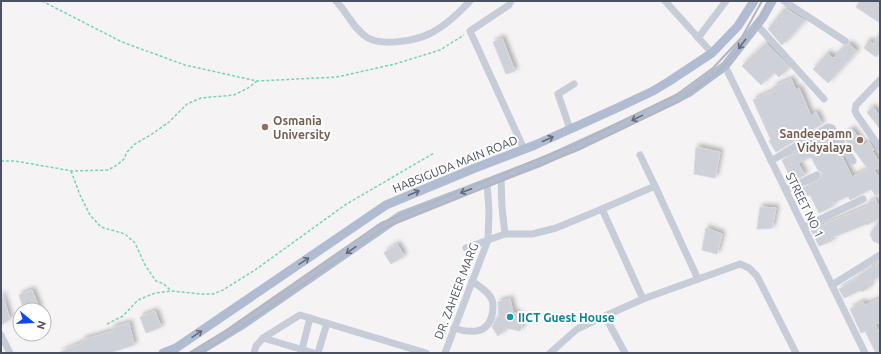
<svg xmlns="http://www.w3.org/2000/svg" width="881" height="354" font-family="Ubuntu,sans-serif">
	<style>
		.building { fill: #cfd1d8; stroke: #d6d7de; filter: url(#shadow) }
		.lines { fill: none; stroke-linecap: round; stroke-linejoin: round }
		.path { stroke: #75d5b7; stroke-width: 1.5; stroke-dasharray: 3 2; stroke-linecap: butt }
		.minor { stroke: #c6ccd8; stroke-width: 7 }
		.major { stroke: #b1bcd3; stroke-width: 9 }
		.rail { stroke: #b4b6bd; stroke-width: 2 }
		.oneway { stroke: #636c7e }
		.education-dot { fill: #8d6e63; stroke: #fff; stroke-width: 1.5 }
		.culture-dot { fill: #0f9aa8; stroke: #fff; stroke-width: 1.5 }
		.labels { text-anchor: middle; dominant-baseline: central; stroke-width: 4; stroke-linejoin: round; paint-order: stroke }
		.education-label { font-size: 12px; font-weight: bold; fill: #785e54; stroke: #fff; text-anchor: start }
		.street-label { font-size: 12px; fill: #495162; stroke: #fff }
		.culture-label { font-size: 12px; font-weight: bold; fill: #0d838f; stroke: #fff; text-anchor: start }
	</style>
	<defs>
		<filter id="shadow"><feDropShadow dx="3" dy="-3" stdDeviation="2" flood-color="#0004"/></filter>
	</defs>
	<rect width="100%" height="100%" fill="#f5f3f3"/>
	<!-- building -->
	<g class="building">
		<path d="M860 1H880V23L856 7Z"/>
		<path d="M785 8 805 21 782 45 768 29Z"/>
		<path d="M880 34V52L876 57 864 48 869 40 873 44Z"/>
		<path d="M502 38 515 71 506 74 493 42Z"/>
		<path d="M766 43 789 67 779 77 774 72 761 85 742 66Z"/>
		<path d="M849 44 857 51 828 83 813 69 828 53 833 58 845 46Z"/>
		<path d="M791 79 796 90 799 88 811 116 816 112 822 124 776 152 769 141 771 140 753 100 775 90 773 87Z"/>
		<path d="M873 107 880 116V129L867 112Z"/>
		<path d="M852 129 864 145 869 142 874 150 872 151 880 163V166L874 170 880 179V193L876 196 871 189 850 200 848 196 832 204 833 206 819 213 810 195 807 196 802 188 819 180 822 176 821 172 818 170 811 157 798 163 805 175 794 181 792 178 791 179 782 160 799 152 798 151 827 133 836 150 839 148 844 156 842 157 852 177 868 169 853 149 852 150 843 136Z"/>
		<path d="M696 147 720 152 715 178 694 174Z"/>
		<path d="M875 199 880 209V218L867 225 866 224 854 229 831 238 832 241 819 246 811 230 868 206 867 204Z"/>
		<path d="M760 207 776 208 772 228 757 229Z"/>
		<path d="M880 219V244L873 241 870 234Z"/>
		<path d="M706 228 722 234 717 254 702 250Z"/>
		<path d="M397 244 404 256 391 264 384 253Z"/>
		<path d="M880 262V276L869 284 871 286 862 292 861 290 844 298 839 289 850 283 872 266 873 267Z"/>
		<path d="M32 290 40 310H24L19 295Z"/>
		<path d="M1 294H2L10 319 1 325Z"/>
		<path d="M510 299 513 312 525 318 520 331 507 328 498 336 492 327 496 319 499 316 498 302Z"/>
		<path d="M880 299V322L875 324 880 334V353H876L865 331 861 333 850 309 863 302 865 305Z"/>
		<path d="M155 311 161 327 146 333 140 317Z"/>
		<path d="M129 323 134 345 109 353H59L83 342 82 340 113 331 112 328Z"/>
	</g>
	<g class="lines">
		<!-- path -->
		<g class="path">
			<path d="M42 1 122 42 185 65 257 81 337 77 395 64 440 50 464 35"/>
			<path d="M1 161H15L72 171 108 170 117 165 124 159 127 152 135 144 152 134 169 122 187 104 201 98 234 95 248 88 257 81"/>
			<path d="M71 171 80 195 90 215 101 227 125 234 135 243 145 265 156 281 164 284 171 291"/>
			<path d="M107 324 123 316 138 300 155 293 171 291 202 294H213L223 290 255 270 345 205 434 153"/>
		</g>
		<!-- minor -->
		<g class="minor">
			<path d="M336 1C347 12 354 30 368 38 382 46 415 41 429 34 444 27 458 14 470 1"/>
			<path d="M511 1 509 5 470 31 524 149"/>
			<path d="M665 1 712 53"/>
			<path d="M784 1 845 41"/>
			<path d="M757 25 824 99"/>
			<path d="M698 38 726 1"/>
			<path d="M725 66 865 353"/>
			<path d="M880 80 856 105 855 111 857 115 880 148"/>
			<path d="M570 129 558 94 574 84"/>
			<path d="M771 161 828 127 832 128 853 161"/>
			<path d="M655 186 698 279"/>
			<path d="M786 190 817 175"/>
			<path d="M602 209 643 299"/>
			<path d="M804 227 863 199"/>
			<path d="M505 234H532L556 228 602 209 655 186 640 155"/>
			<path d="M466 248 488 240 489 210 487 183"/>
			<path d="M832 285 880 255"/>
			<path d="M605 316 625 353"/>
			<path d="M454 328C469 333 488 335 492 315 493 310 494 305 492 300 489 292 479 286 472 281"/>
			<path d="M1 335 10 353"/>
			<path d="M263 338 314 353"/>
			<path d="M302 349 310 318"/>
			<path d="M254 353 256 346 263 338 300 315 426 353"/>
			<path d="M318 353 327 323"/>
			<path d="M445 353 488 240 505 234 502 208 501 178"/>
			<path d="M550 353 577 329 605 316 643 299 740 264 749 268 757 276 796 353"/>
		</g>
		<!-- major -->
		<g class="major">
			<path d="M163 353 176 348 386 205 475 168 535 145 617 108 653 91 668 82 712 53 738 26 754 1"/>
			<path d="M196 353 242 325 400 216 541 162 624 124 688 93 725 66 763 17 772 1"/>
		</g>
		<!-- rail -->
		<g class="rail">
			<path d="M189 353 225 331 381 223 575 144 676 95 713 68 742 37 762 1"/>
			<path d="M201 353 228 336 384 228 578 150 680 101 717 73 747 41 769 1"/>
		</g>
	</g>
	<!-- one-way arrows -->
	<defs><path id="oneway-shaft" d="M-6 0H5M1.5-3L5.5 0L1.5 3" fill="none" stroke-width="1.6" stroke-linecap="round" stroke-linejoin="round"/></defs>
	<g class="oneway">
		<use href="#oneway-shaft" transform="translate(742 44) rotate(127)"/>
		<use href="#oneway-shaft" transform="translate(637 118) rotate(154)"/>
		<use href="#oneway-shaft" transform="translate(548 139) rotate(-24)"/>
		<use href="#oneway-shaft" transform="translate(466 191) rotate(159)"/>
		<use href="#oneway-shaft" transform="translate(414 193) rotate(-23)"/>
		<use href="#oneway-shaft" transform="translate(351 250) rotate(145)"/>
		<use href="#oneway-shaft" transform="translate(304 261) rotate(-34)"/>
		<use href="#oneway-shaft" transform="translate(197 334) rotate(-34)"/>
	</g>
	<!-- markers -->
	<g class="education-dot">
		<circle cx="265" cy="127" r="4"/>
		<circle cx="860" cy="140" r="4"/>
	</g>
	<circle class="culture-dot" cx="510" cy="317" r="4"/>
	<g class="labels">
		<!-- education labels -->
		<g class="education-label">
			<text x="273" y="120">Osmania<tspan x="273" dy="14">University</tspan></text>
			<text x="852" y="133" text-anchor="end">Sandeepamn<tspan x="852" dy="14">Vidyalaya</tspan></text>
		</g>
		<!-- street labels -->
		<g class="street-label">
			<text transform="translate(455 164) rotate(-22)">HABSIGUDA MAIN ROAD</text>
			<text transform="translate(805 205) rotate(64)">STREET NO 1</text>
			<text transform="translate(456 291) rotate(-69)">DR. ZAHEER MARG</text>
		</g>
		<!-- culture labels -->
		<g class="culture-label">
			<text x="518" y="317">IICT Guest House</text>
		</g>
	</g>
	<!-- border -->
	<rect width="881" height="354" fill="none" stroke="#495162" stroke-width="4"/>
	<!-- north arrow -->
	<g transform="translate(32 322) rotate(108)"><circle r="19" fill="#ffffff" stroke="#b6b9c0"/>
	<path d="M0-3L7 15L0 10L-7 15Z" fill="#0e47f4"/>
	<text y="-6" font-size="11" font-weight="bold" text-anchor="middle" fill="#495162">N</text>
	</g>
</svg>
